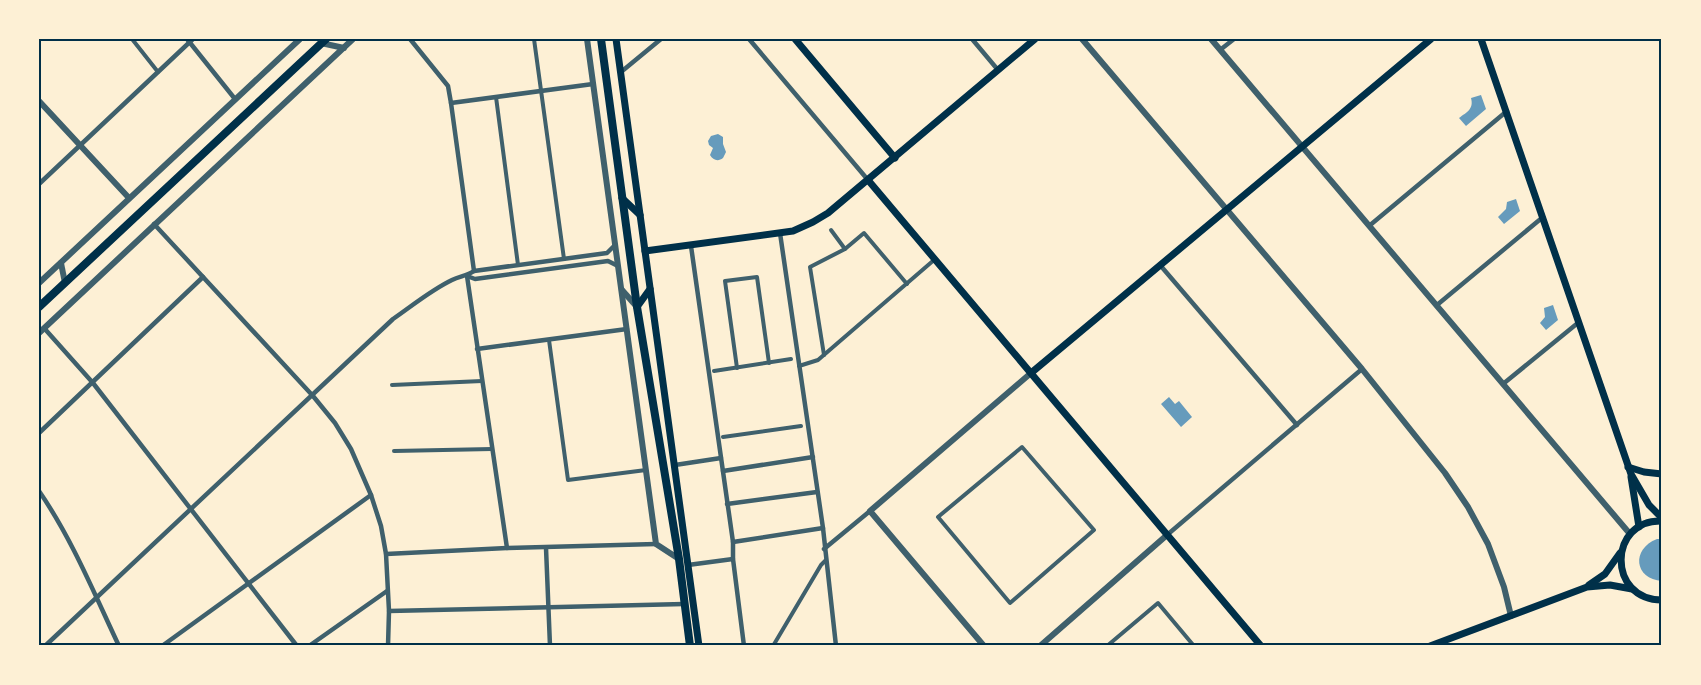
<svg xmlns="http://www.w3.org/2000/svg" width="1701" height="685" font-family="Quicksand,sans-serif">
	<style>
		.water { fill: #669bbc }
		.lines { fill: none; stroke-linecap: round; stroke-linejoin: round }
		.pedestrian { stroke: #3f606c; stroke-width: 4 }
		.minor { stroke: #3f606c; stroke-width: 4.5 }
		.tertiary { stroke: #3f606c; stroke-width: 6 }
		.secondary { stroke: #003049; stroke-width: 7 }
		.primary { stroke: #003049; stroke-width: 8 }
		.neatline { fill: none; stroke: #003049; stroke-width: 2 }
	</style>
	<rect width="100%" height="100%" fill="#fdf0d5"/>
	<!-- water -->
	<g class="water">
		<path d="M1481 95 1486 109 1466 126 1459 118C1467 112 1474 109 1471 98Z"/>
		<path d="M718 134 723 137V144L726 152 723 158C718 162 713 160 710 155L713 148 709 145 708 141 711 136Z"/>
		<path d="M1516 199 1520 211 1504 224 1498 217 1506 209 1507 202Z"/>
		<path d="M1553 305 1558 320 1546 330 1540 323 1545 317 1544 308Z"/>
		<path d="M1169 397 1175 404 1179 401 1192 417 1181 427 1161 404Z"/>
		<path d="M1657 539H1662V581C1634 579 1631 549 1657 539Z"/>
	</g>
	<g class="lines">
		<!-- pedestrian -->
		<g class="pedestrian">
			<path d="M132 39 158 72"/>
			<path d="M534 39 564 259"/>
			<path d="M496 97 518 265"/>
			<path d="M831 230 845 249"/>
			<path d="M549 340 568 480 646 470"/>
			<path d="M824 355 810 267 845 249 864 233 907 284"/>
			<path d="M799 366 818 360 934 260"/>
			<path d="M737 368 725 281 757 277 769 363"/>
			<path d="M714 371 791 359"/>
			<path d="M392 385 482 381"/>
			<path d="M723 437 801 426"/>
			<path d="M1022 447 1094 530 1010 603 938 517Z"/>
			<path d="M394 451 492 449"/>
			<path d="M773 646 821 565 826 560"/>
			<path d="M1107 646 1158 603 1194 646"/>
		</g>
		<!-- minor -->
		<g class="minor">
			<path d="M187 39 235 99"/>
			<path d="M410 39 448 86 451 103 474 271"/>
			<path d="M749 39 868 180"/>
			<path d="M972 39 998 70"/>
			<path d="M1220 50 1234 39"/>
			<path d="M621 72 661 39"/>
			<path d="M451 103 593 84"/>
			<path d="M39 184 193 39"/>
			<path d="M154 224 313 396 335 423 351 449 371 495 381 526 386 554 389 611 388 646"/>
			<path d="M1369 226 1507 111"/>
			<path d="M780 233 823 528 836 646"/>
			<path d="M691 246 733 542V559L744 646"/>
			<path d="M1160 265 1297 425"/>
			<path d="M467 276 507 548"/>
			<path d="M467 276 475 279 608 261 618 266"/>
			<path d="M1437 305 1543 217"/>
			<path d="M44 328 93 383 297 646"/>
			<path d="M477 349 627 329"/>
			<path d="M1503 384 1579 322"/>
			<path d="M39 433 203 277"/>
			<path d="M675 465 721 458"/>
			<path d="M723 471 813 457"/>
			<path d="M39 491C72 539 94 593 119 646"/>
			<path d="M727 504 817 492"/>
			<path d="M1167 535 1362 369"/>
			<path d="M733 542 823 528"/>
			<path d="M546 548 550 646"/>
			<path d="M824 549 870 511"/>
			<path d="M386 554 507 548 656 544"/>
			<path d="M688 565 733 559"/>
			<path d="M389 611 684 604"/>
			<path d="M45 646 393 319C412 306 431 290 452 280 460 276 467 276 474 271L607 253 615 245"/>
			<path d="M162 646 371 495"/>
			<path d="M309 646 387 591"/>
		</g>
		<!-- tertiary -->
		<g class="tertiary">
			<path d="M587 39 656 544 679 559"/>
			<path d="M1082 39 1362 369 1445 473 1468 507 1488 544 1504 587 1511 616"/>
			<path d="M1211 39 1630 534"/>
			<path d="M321 43 344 48"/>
			<path d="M39 101 129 198"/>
			<path d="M61 263 65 283"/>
			<path d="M39 283 300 39"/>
			<path d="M622 290 637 307"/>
			<path d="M39 333 353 39"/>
			<path d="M984 646 870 511 1031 373"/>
			<path d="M1040 646 1167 535"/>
		</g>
		<!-- secondary -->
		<g class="secondary">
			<path d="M616 39 699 646"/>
			<path d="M795 39 895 158"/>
			<path d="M1481 39 1631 474 1649 505 1662 518"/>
			<path d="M868 180 1261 646"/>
			<path d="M622 198 640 215"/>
			<path d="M645 251 793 231 813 222 828 213 1035 39"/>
			<path d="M637 307 650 289"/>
			<path d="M1031 373 1431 39"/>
			<path d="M1628 467 1644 472 1662 474"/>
			<path d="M1631 477 1639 527"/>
			<path d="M1662 521C1608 519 1607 600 1662 600"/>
			<path d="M1589 585 1605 574 1620 553"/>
			<path d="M1430 646 1587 587 1610 585 1632 589"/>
		</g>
		<!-- primary -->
		<g class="primary">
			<path d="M601 39 637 307 679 559 690 646"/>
			<path d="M39 307 326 39"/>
		</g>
	</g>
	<!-- border -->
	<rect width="1701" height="685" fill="none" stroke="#fdf0d5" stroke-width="81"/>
	<rect x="40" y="40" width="1620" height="604" class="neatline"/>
</svg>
